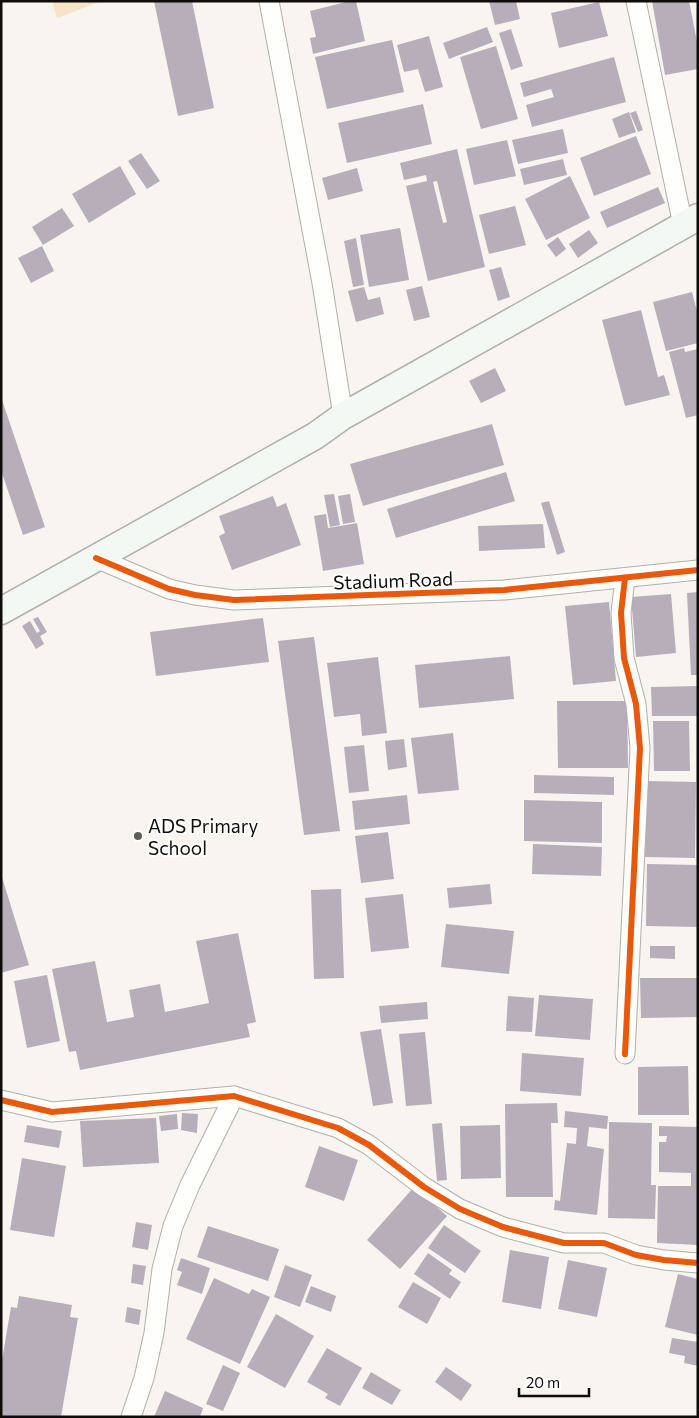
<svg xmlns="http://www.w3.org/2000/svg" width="699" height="1418" font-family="Commissioner,sans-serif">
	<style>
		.green { fill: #f7e3c7 }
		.building { fill: #b7aeb9; fill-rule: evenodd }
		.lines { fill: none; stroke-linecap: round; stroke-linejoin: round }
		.street-casing { stroke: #b1afab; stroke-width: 21 }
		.secondary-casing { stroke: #b1afab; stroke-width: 29 }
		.street { stroke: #fefefd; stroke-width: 19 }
		.secondary { stroke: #f4f8f5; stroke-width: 26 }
		.cycleway-casing { stroke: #fff; stroke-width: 9 }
		.cycleway { stroke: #e8590c; stroke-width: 6 }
		.poi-dot { fill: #615e5a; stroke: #fff; stroke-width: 2 }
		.labels { text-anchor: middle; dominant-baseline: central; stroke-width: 4; stroke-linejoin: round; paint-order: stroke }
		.street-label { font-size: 19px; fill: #0f0d0a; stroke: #fff }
		.poi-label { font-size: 19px; fill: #0f0d0a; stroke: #fff; text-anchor: start }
	</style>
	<rect width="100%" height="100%" fill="#f8f5f0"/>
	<!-- green -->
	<path class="green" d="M52 1H102L57 18Z"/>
	<!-- building -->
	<g class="building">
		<path d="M154 1H192L214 108 178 116Z"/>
		<path d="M350 1H356L365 41 313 54 310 38 316 37 310 11Z"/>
		<path d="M489 1H516L520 19 495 25Z"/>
		<path d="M652 1H689L698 47V69L665 75Z"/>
		<path d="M599 2 608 36 559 48 551 13Z"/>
		<path d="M487 27 493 42 449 59 443 43Z"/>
		<path d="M511 29 523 66 511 70 499 33Z"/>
		<path d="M429 36 443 87 425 92 418 69 404 72 397 45Z"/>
		<path d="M392 40 404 92 327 109 315 57Z"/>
		<path d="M496 46 518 119 481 129 460 57Z"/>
		<path d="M614 57 626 102 532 127 526 105 554 97 551 89 524 97 520 83Z"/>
		<path d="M423 104 432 144 347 163 338 123Z"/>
		<path d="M636 111 643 130 638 132 630 113Z"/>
		<path d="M629 112 636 132 619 138 612 119Z"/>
		<path d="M563 129 568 153 518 164 512 140Z"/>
		<path d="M636 136 651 174 594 196 580 158Z"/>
		<path d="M507 140 516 176 474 185 466 149Z"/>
		<path d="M457 149 485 267 428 281 406 186 427 181 426 175 404 180 400 163ZM437 181 447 222 443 223 433 182Z"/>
		<path d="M141 153 160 181 147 189 128 161Z"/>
		<path d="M563 159 567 175 524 185 520 169Z"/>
		<path d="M120 166 136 194 89 223 72 194Z"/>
		<path d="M357 168 363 191 328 200 322 178Z"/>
		<path d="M570 176 590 218 546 240 525 199Z"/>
		<path d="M658 187 665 203 607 228 600 212Z"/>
		<path d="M515 206 526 245 489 254 479 215Z"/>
		<path d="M62 208 74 226 43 245 32 227Z"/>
		<path d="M400 228 409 280 369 287 360 235Z"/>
		<path d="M589 230 598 243 578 258 569 244Z"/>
		<path d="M558 237 566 249 556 257 547 245Z"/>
		<path d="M356 238 364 285 353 287 344 241Z"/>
		<path d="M42 246 54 271 31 283 18 258Z"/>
		<path d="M501 267 510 297 498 301 489 270Z"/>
		<path d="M422 286 430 317 414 321 406 290Z"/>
		<path d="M364 287 368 300 380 297 384 314 356 322 348 291Z"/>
		<path d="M692 292 698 315V343L666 351 653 302Z"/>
		<path d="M641 310 658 377 664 375 670 395 625 406 602 320Z"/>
		<path d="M684 348 685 352 698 349V415L686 418 669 352Z"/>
		<path d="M495 368 506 391 481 403 469 381Z"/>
		<path d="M2 400 45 527 23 535 1 470Z"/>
		<path d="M492 424 504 465 363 506 350 464Z"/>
		<path d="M506 472 515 501 396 538 387 509Z"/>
		<path d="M334 494 340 525 330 527 324 495Z"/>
		<path d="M350 494 355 522 343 524 338 496Z"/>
		<path d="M273 496 277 507 286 503 301 545 232 570 219 536 225 533 219 516Z"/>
		<path d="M549 501 565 552 557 555 541 503Z"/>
		<path d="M326 514 328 528 357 523 364 564 323 571 314 516Z"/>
		<path d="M543 524 545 548 479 551 478 526Z"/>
		<path d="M698 592V675H691L687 593Z"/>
		<path d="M671 594 676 653 636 657 631 597Z"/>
		<path d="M609 602 616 681 573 685 565 606Z"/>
		<path d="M38 617 47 632 40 636 44 644 36 649 22 626 30 621 37 633 40 631 33 619Z"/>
		<path d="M263 618 269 662 156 676 150 632Z"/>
		<path d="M314 637 340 831 304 835 278 641Z"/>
		<path d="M510 656 514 699 419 708 415 665Z"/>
		<path d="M378 657 387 733 362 736 360 714 334 717 327 663Z"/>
		<path d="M698 686V716H652L651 687Z"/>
		<path d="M557 701H627L628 768H558Z"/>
		<path d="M653 721H689L690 771H654Z"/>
		<path d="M453 733 459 790 418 794 411 738Z"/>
		<path d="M404 739 407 767 388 770 385 741Z"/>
		<path d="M364 745 369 791 349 793 344 747Z"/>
		<path d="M534 775 614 777V795L534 793Z"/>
		<path d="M646 781 696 782 695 858 645 857Z"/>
		<path d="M407 795 410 824 355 830 352 801Z"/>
		<path d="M524 800 602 802V843L524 841Z"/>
		<path d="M388 832 394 879 361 883 355 836Z"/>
		<path d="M533 844 602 847 601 876 532 874Z"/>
		<path d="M647 864 698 865V927L646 926Z"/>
		<path d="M2 877 29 965 1 973V878Z"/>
		<path d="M490 884 492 904 449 908 447 888Z"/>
		<path d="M341 889 344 978 314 979 311 890Z"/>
		<path d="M403 894 409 948 371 952 365 898Z"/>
		<path d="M446 924 514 931 509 974 441 967Z"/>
		<path d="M238 933 256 1022 247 1024 250 1037 80 1070 76 1051 69 1052 52 969 95 961 107 1022 134 1017 129 990 160 984 165 1012 209 1003 196 941Z"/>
		<path d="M650 946H675V959L650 958Z"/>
		<path d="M47 975 60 1041 27 1048 14 981Z"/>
		<path d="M640 978H698V1017L641 1018Z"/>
		<path d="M539 995 593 999 590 1040 535 1036Z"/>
		<path d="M508 996 534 998 532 1032 506 1031Z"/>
		<path d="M427 1002 428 1019 381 1023 379 1006Z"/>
		<path d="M381 1029 393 1103 373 1106 360 1032Z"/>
		<path d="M425 1032 432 1104 406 1106 399 1034Z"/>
		<path d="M522 1053 584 1058 581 1096 520 1091Z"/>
		<path d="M688 1066 689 1115H638V1067Z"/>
		<path d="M557 1103 558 1123H551L553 1197H506L505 1104Z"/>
		<path d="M565 1111 608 1116 607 1129 589 1127 587 1146 604 1149 597 1215 554 1210 555 1200 560 1201 567 1143 576 1144 577 1128 564 1127Z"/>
		<path d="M182 1113 198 1114 197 1133 181 1130Z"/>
		<path d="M177 1114 178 1129 161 1131 159 1116Z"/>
		<path d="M156 1118 159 1163 83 1167 80 1121Z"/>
		<path d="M609 1122 652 1123 651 1185H656L655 1219 608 1218Z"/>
		<path d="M442 1123 447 1180 437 1181 432 1124Z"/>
		<path d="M27 1125 62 1131 59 1148 24 1142Z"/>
		<path d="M500 1125 501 1178 461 1179 460 1126Z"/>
		<path d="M659 1126 698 1127V1245L657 1243 658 1186H691V1173L659 1172V1142H666L667 1136H659Z"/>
		<path d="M319 1146 358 1160 344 1201 305 1187Z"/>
		<path d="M22 1158 66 1166 54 1237 10 1230Z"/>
		<path d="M414 1187 447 1216 400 1269 367 1240Z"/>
		<path d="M136 1222 152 1225 148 1250 132 1247Z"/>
		<path d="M444 1225 481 1251 465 1273 428 1248Z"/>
		<path d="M208 1226 279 1249 268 1281 197 1257Z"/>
		<path d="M510 1250 549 1257 541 1309 502 1302Z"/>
		<path d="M428 1253 452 1270 449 1274 461 1282 450 1299 414 1274Z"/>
		<path d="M181 1258 210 1268 202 1294 177 1285 182 1272 177 1270Z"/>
		<path d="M568 1260 607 1268 597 1317 558 1309Z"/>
		<path d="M133 1264 146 1266 143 1285 131 1283Z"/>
		<path d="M285 1265 312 1275 300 1307 274 1297Z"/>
		<path d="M678 1274 698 1279V1335L665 1327Z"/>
		<path d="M214 1278 249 1294 252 1289 270 1297 240 1364 186 1339Z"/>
		<path d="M413 1282 441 1298 427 1324 398 1307Z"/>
		<path d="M311 1286 336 1296 331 1312 305 1302Z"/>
		<path d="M19 1296 72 1305 70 1317 78 1318 61 1417H1V1366L11 1307 17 1308Z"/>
		<path d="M127 1307 141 1310 139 1325 125 1322Z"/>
		<path d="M276 1314 314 1336 285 1388 247 1367Z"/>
		<path d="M672 1338 698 1342V1366L684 1363 685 1356 669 1353Z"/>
		<path d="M327 1348 362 1368 340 1406 325 1398 328 1394 307 1382Z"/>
		<path d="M223 1365 240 1373 223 1411 206 1404Z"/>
		<path d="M446 1367 472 1385 461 1401 435 1382Z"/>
		<path d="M371 1372 401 1390 392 1405 362 1388Z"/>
		<path d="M165 1391 203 1408 200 1417H154Z"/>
	</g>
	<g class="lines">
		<!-- street casing -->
		<g class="street-casing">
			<g id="street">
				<path d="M269 1 322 283 343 416"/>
				<path d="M636 1 683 225"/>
				<path d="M96 558 169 589 195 595 234 600 504 590 698 570"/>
				<path d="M625 578 621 613 624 658 636 704 640 748 625 1054"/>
				<path d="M1 1100 52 1112 234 1096 338 1128 369 1145 424 1187 460 1209 503 1227 564 1243H604L636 1255 664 1260 698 1263"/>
				<path d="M131 1417 144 1378 154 1333 162 1269 173 1226 190 1185 234 1096"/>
			</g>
		</g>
		<!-- secondary casing -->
		<g class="secondary-casing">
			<path id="secondary" d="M1 611 315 436 343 416 698 217"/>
		</g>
		<!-- street -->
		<use href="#street" class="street"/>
		<!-- secondary -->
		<use href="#secondary" class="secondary"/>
		<!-- cycleway casing -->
		<g class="cycleway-casing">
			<g id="cycleway">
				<path d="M96 558 169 589 195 595 234 600 504 590 698 570"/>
				<path d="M625 578 621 613 624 658 636 704 640 748 625 1054"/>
				<path d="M1 1100 52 1112 234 1096 338 1128 369 1145 424 1187 460 1209 503 1227 564 1243H604L636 1255 664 1260 698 1263"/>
			</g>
		</g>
		<!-- cycleway -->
		<use href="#cycleway" class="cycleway"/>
	</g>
	<!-- markers -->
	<circle class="poi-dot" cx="138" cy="836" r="5"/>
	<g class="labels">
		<!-- street labels -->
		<g class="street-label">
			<text transform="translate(393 580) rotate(-2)">Stadium Road</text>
		</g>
		<!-- poi labels -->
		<g class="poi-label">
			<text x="148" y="825">ADS Primary<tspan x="148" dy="22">School</tspan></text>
		</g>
	</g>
	<!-- border -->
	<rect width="699" height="1418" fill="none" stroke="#0f0d0a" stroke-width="5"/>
	<!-- scale -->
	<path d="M519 1388v8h70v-8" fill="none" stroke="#0f0d0a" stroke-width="2.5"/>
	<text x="526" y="1388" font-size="15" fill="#0f0d0a" stroke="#ffffff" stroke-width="4" paint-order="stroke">20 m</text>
</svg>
